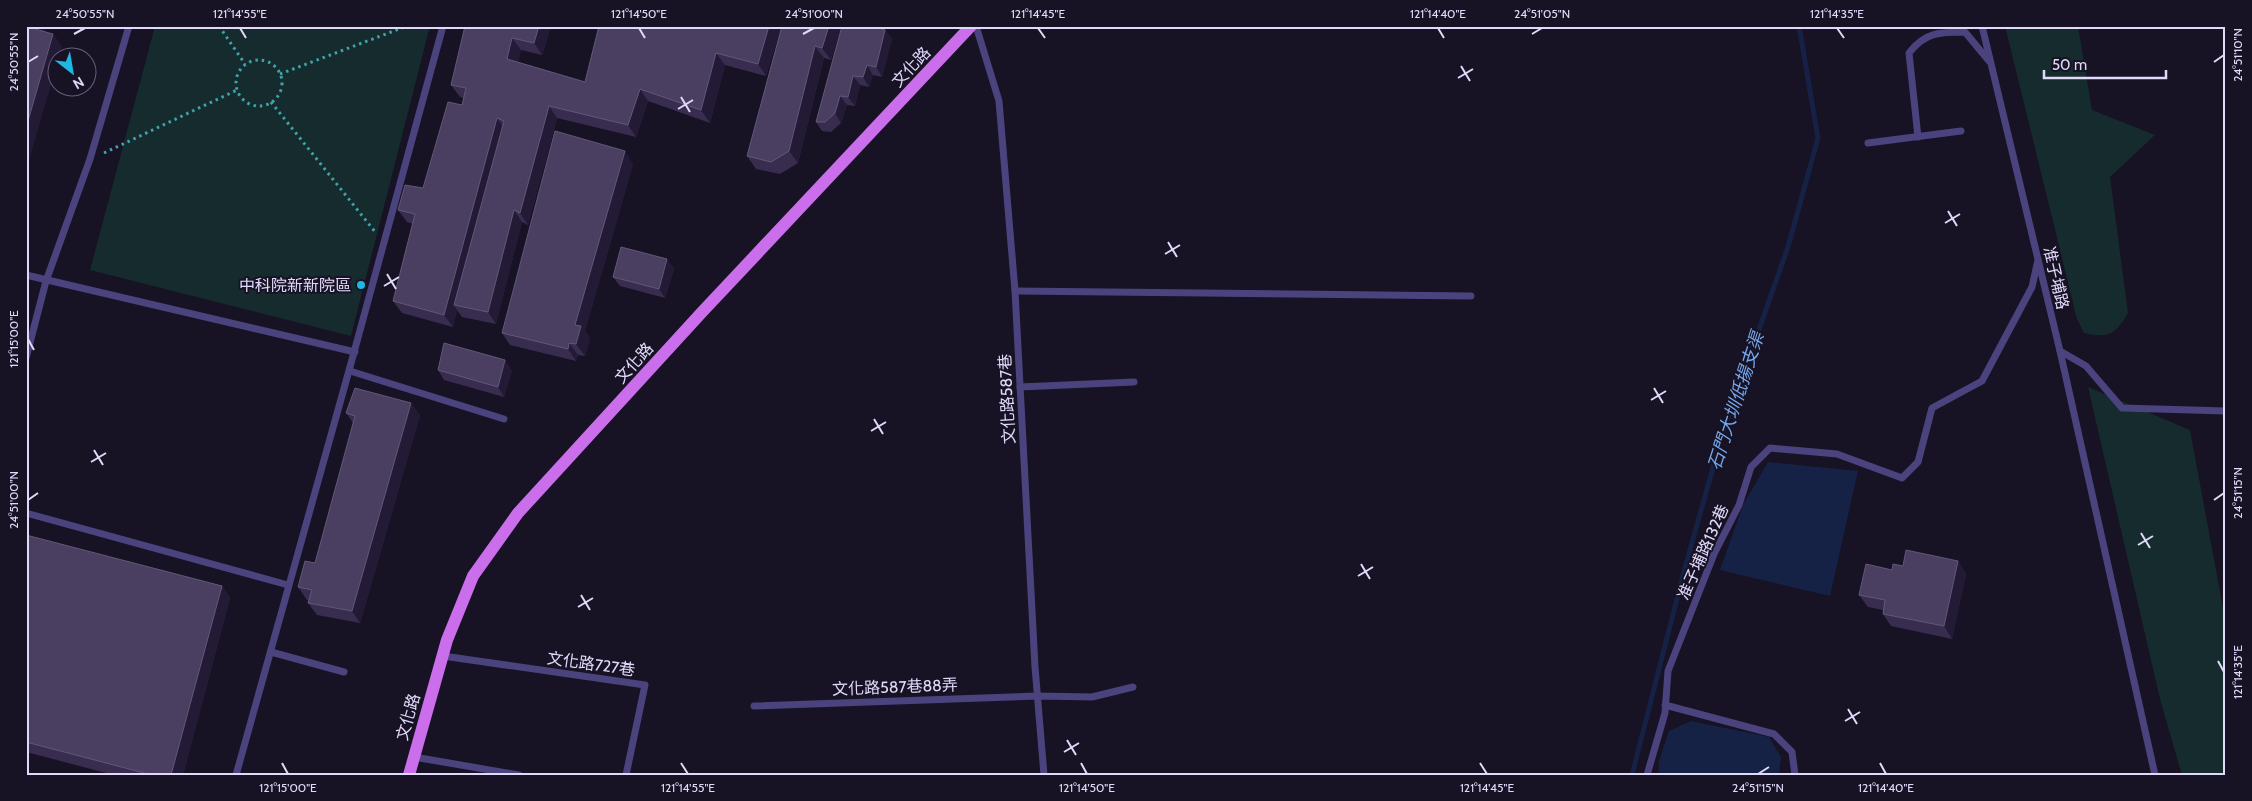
<svg xmlns="http://www.w3.org/2000/svg" width="2252" height="801" font-family="Cabin,'Noto Sans TC',sans-serif">
	<style>
		.green { fill: #162b2d }
		.water { fill: #152245 }
		.lines { fill: none; stroke-linecap: round; stroke-linejoin: round }
		.stream { stroke: #152245; stroke-width: 5 }
		.path { stroke: #3fa4a9; stroke-width: 3; stroke-dasharray: 2.5 4; stroke-linecap: butt }
		.lane { stroke: #4b437d; stroke-width: 7 }
		.primary { stroke: #cb6eec; stroke-width: 12 }
		.wall { fill: #382d4f }
		.shaded-wall { fill: #231a36 }
		.building { fill: #4a3f61; stroke: #615879 }
		.ticks { fill: none; stroke: #e0d9fa; stroke-width: 2 }
		.poi-dot { fill: #1db9e2; stroke: #171224; stroke-width: 2 }
		.labels { text-anchor: middle; dominant-baseline: central; stroke-width: 4; stroke-linejoin: round; paint-order: stroke }
		.street-label { font-size: 16px; fill: #e0d9fa; stroke: #171224 }
		.poi-label { font-size: 16px; fill: #e0d9fa; stroke: #171224; text-anchor: end }
		.water-label { font-size: 18px; font-style: italic; fill: #74a8ed; stroke: #171224 }
		.neatline { fill: none; stroke: #e0d9fa; stroke-width: 2 }
		.ticks-label { font-size: 12px; text-anchor: middle; fill: #e0d9fa }
	</style>
	<rect width="100%" height="100%" fill="#171224"/>
	<!-- green -->
	<g class="green">
		<path d="M155 26H430L351 336 90 270Z"/>
		<path d="M2005 26H2078L2092 110 2155 135 2110 177 2128 313C2116 334 2108 339 2084 333L2077 319Z"/>
		<path d="M2088 387 2190 430 2226 624V775H2182L2160 699Z"/>
	</g>
	<!-- water -->
	<g class="water">
		<path d="M1768 462 1858 471 1830 596 1720 570 1743 505Z"/>
		<path d="M1691 721 1769 737 1781 757 1779 775H1658L1659 761 1669 731Z"/>
	</g>
	<g class="lines">
		<!-- stream -->
		<path class="stream" d="M1632 775 1683 575 1723 432 1788 247 1818 138 1799 26"/>
		<!-- path -->
		<g class="path">
			<path d="M219 26 245 64"/>
			<circle cx="259" cy="83" r="23"/>
			<path d="M280 74 407 26"/>
			<path d="M271 102 376 233"/>
			<path d="M104 153 237 90"/>
		</g>
		<!-- lane -->
		<g class="lane">
			<path d="M976 26 999 101 1015 291 1035 667 1044 775"/>
			<path d="M1982 26 2060 351 2086 366 2122 408 2226 411"/>
			<path d="M1918 137 1909 53C1925 32 1940 32 1965 32L1989 61"/>
			<path d="M1868 143 1961 131"/>
			<path d="M26 275 355 352"/>
			<path d="M1015 291 1471 296"/>
			<path d="M2060 351 2155 775"/>
			<path d="M26 358 46 281 90 159 129 26"/>
			<path d="M350 371 504 419"/>
			<path d="M1020 387 1134 382"/>
			<path d="M26 513 288 585"/>
			<path d="M271 652 344 672"/>
			<path d="M443 656 645 685 626 775"/>
			<path d="M1665 705 1774 734 1792 752 1795 775"/>
			<path d="M754 706 1037 696 1092 697 1133 687"/>
			<path d="M414 757 519 775"/>
			<path d="M236 775C306 526 376 276 443 26"/>
			<path d="M1647 775 1665 713 1668 671 1714 554 1739 505 1751 467 1770 448 1837 454 1902 478 1918 462 1932 408 1982 381 2032 287 2038 260"/>
		</g>
		<!-- primary -->
		<path class="primary" d="M409 775 447 640 473 576 518 513 703 311 971 26"/>
	</g>
	<!-- wall -->
	<g class="wall">
		<path d="M465 26H551L542 55 521 50 518 62 585 82 599 26H781L766 76 725 65 710 123 648 101 636 137 557 118 528 225 522 222 496 324 462 317 457 310 453 327 402 313 393 301 413 224 407 222 398 210 423 188 462 105 464 98 460 97 451 85Z"/>
		<path d="M782 26 841 27 831 60 824 58 798 163 780 174 756 169 747 156Z"/>
		<path d="M885 30 892 39 882 77 873 75 869 87 860 85 855 106 847 105 841 123 831 132 822 131 816 122Z"/>
		<path d="M633 164 585 331 590 338 585 356 578 355 576 361 510 345 502 333Z"/>
		<path d="M667 259 674 269 665 298 620 286 613 277Z"/>
		<path d="M438 370H512L504 397 444 380Z"/>
		<path d="M346 413 420 415 360 623 317 615 308 603 309 600H307L298 587 315 563 353 423Z"/>
		<path d="M26 535 222 586 230 598 183 775H114L26 752Z"/>
		<path d="M1958 561 1966 574 1952 639 1891 626 1883 614V610L1868 607 1859 595 1892 570 1903 566Z"/>
	</g>
	<!-- shaded-wall -->
	<g class="shaded-wall">
		<path d="M36 26H42L46 32 35 29Z"/>
		<path d="M539 26H551L542 55 534 43Z"/>
		<path d="M769 26H781L766 76 758 64Z"/>
		<path d="M829 26H840L841 27 831 60 822 48Z"/>
		<path d="M885 30 892 39 882 77 876 67Z"/>
		<path d="M53 34 62 46 58 58V60L26 171V128Z"/>
		<path d="M512 38 521 50 516 72 507 59Z"/>
		<path d="M815 46 824 58 798 163 789 151Z"/>
		<path d="M716 53 725 65 710 123 701 110Z"/>
		<path d="M867 65 873 75 869 87 863 77Z"/>
		<path d="M853 76 860 85 855 106 848 97Z"/>
		<path d="M640 89 648 101 636 137 628 125Z"/>
		<path d="M840 96 847 105 841 123 835 113Z"/>
		<path d="M549 106 557 118 528 225 520 213Z"/>
		<path d="M497 118 505 130 454 305 457 310 453 327 444 315Z"/>
		<path d="M625 151 633 164 585 331 590 338 585 356 576 344 575 325Z"/>
		<path d="M514 210 522 222 496 324 488 312Z"/>
		<path d="M667 259 674 269 665 298 659 289Z"/>
		<path d="M569 343 578 355 576 361 568 349Z"/>
		<path d="M505 360 512 370 504 397 498 387Z"/>
		<path d="M411 403 420 415 360 623 352 611Z"/>
		<path d="M1958 561 1966 574 1952 639 1944 626Z"/>
		<path d="M222 586 230 598 183 775H171Z"/>
	</g>
	<!-- building -->
	<g class="building">
		<path d="M26 26H36L35 29 53 34 26 128Z"/>
		<path d="M465 26H539L534 43 512 38 507 59 585 82 599 26H769L758 64 716 53 701 110 640 89 628 125 549 106 520 213 514 210 488 312 454 305 504 121 497 118 444 315 393 301 415 214 398 210 405 185 423 188 448 102 462 105 466 88 451 85Z"/>
		<path d="M782 26H829L822 48 815 46 789 151 771 162 747 156Z"/>
		<path d="M842 26H873L885 30 876 67 867 65 863 77 853 76 848 97 840 96 835 113 825 122H816Z"/>
		<path d="M555 131 625 151 575 325 581 326 576 344 569 343 568 349 502 333Z"/>
		<path d="M621 247 667 259 659 289 613 277Z"/>
		<path d="M444 343 505 360 498 387 438 370Z"/>
		<path d="M355 388 411 403 352 611 308 603 312 590 298 587 305 561 315 563 355 416 346 413Z"/>
		<path d="M26 535 222 586 171 775H152L26 742Z"/>
		<path d="M1906 550 1958 561 1944 626 1883 614 1885 600 1859 595 1866 564 1892 570 1893 564 1903 566Z"/>
	</g>
	<!-- ticks -->
	<path class="ticks" d="M240 28 246 38M639 28 645 38M1038 28 1045 38M1438 28 1444 38M1837 28 1844 38M74 34 85 28M803 34 814 28M1532 34 1542 28M28 62 38 56M2214 62 2224 55M1461 66 1470 81M1458 78 1473 69M681 97 690 112M678 109 693 100M1948 211 1957 226M1945 223 1960 214M1168 242 1177 257M1165 254 1180 245M387 274 396 289M384 286 399 277M28 339 34 350M1654 388 1663 403M1651 400 1666 391M874 419 883 434M871 431 886 422M94 450 103 465M91 462 106 453M28 500 38 493M2214 500 2224 493M2141 533 2150 548M2138 545 2153 536M1361 564 1370 579M1358 576 1373 567M581 595 590 610M578 607 593 598M2218 661 2224 672M1848 709 1857 724M1845 721 1860 712M1067 740 1076 755M1064 752 1079 743M282 763 288 774M681 763 688 774M1081 763 1087 774M1480 763 1487 774M1880 763 1886 774M1758 774 1769 767"/>
	<!-- markers -->
	<circle class="poi-dot" cx="361" cy="285" r="5"/>
	<g class="labels">
		<!-- street labels -->
		<g class="street-label">
			<text transform="translate(911 67) rotate(-47)">文化路</text>
			<text transform="translate(2056 278) rotate(77)">准子埔路</text>
			<text transform="translate(634 363) rotate(-48)">文化路</text>
			<text transform="translate(1007 399) rotate(-93)">文化路587巷</text>
			<text transform="translate(1703 552) rotate(-66)">准子埔路132巷</text>
			<text transform="translate(591 664) rotate(8)">文化路727巷</text>
			<text transform="translate(895 687) rotate(-2)">文化路587巷88弄</text>
			<text transform="translate(408 717) rotate(-74)">文化路</text>
		</g>
		<!-- poi labels -->
		<g class="poi-label">
			<text x="351" y="285">中科院新新院區</text>
		</g>
		<!-- water labels -->
		<g class="water-label">
			<text transform="translate(1736 401) rotate(-72)">石門大圳低揚支渠</text>
		</g>
	</g>
	<!-- border -->
	<rect width="2252" height="801" fill="none" stroke="#171224" stroke-width="55"/>
	<!-- north arrow -->
	<g transform="translate(72 72) rotate(149)"><circle r="24" fill="#171224" stroke="#67627a"/>
	<path d="M0-4L9 19L0 12L-9 19Z" fill="#1db9e2"/>
	<text y="-8" font-size="14" font-weight="bold" text-anchor="middle" fill="#e0d9fa">N</text>
	</g>
	<!-- scale -->
	<path d="M2044 70v8h122v-8" fill="none" stroke="#e0d9fa" stroke-width="2.5"/>
	<text x="2052" y="70" font-size="15" fill="#e0d9fa" stroke="#171224" stroke-width="4" paint-order="stroke">50 m</text>
	<rect x="28" y="28" width="2196" height="746" class="neatline"/>
	<g class="ticks-label">
		<text x="85" y="18">24°50'55"N</text>
		<text x="240" y="18">121°14'55"E</text>
		<text x="639" y="18">121°14'50"E</text>
		<text x="814" y="18">24°51'00"N</text>
		<text x="1038" y="18">121°14'45"E</text>
		<text x="1438" y="18">121°14'40"E</text>
		<text x="1542" y="18">24°51'05"N</text>
		<text x="1837" y="18">121°14'35"E</text>
		<text transform="translate(2238 55) rotate(-90)" y="4">24°51'10"N</text>
		<text transform="translate(14 62) rotate(-90)" y="4">24°50'55"N</text>
		<text transform="translate(14 339) rotate(-90)" y="4">121°15'00"E</text>
		<text transform="translate(2238 493) rotate(-90)" y="4">24°51'15"N</text>
		<text transform="translate(14 500) rotate(-90)" y="4">24°51'00"N</text>
		<text transform="translate(2238 672) rotate(-90)" y="4">121°14'35"E</text>
		<text x="288" y="792">121°15'00"E</text>
		<text x="688" y="792">121°14'55"E</text>
		<text x="1087" y="792">121°14'50"E</text>
		<text x="1487" y="792">121°14'45"E</text>
		<text x="1758" y="792">24°51'15"N</text>
		<text x="1886" y="792">121°14'40"E</text>
	</g>
</svg>
